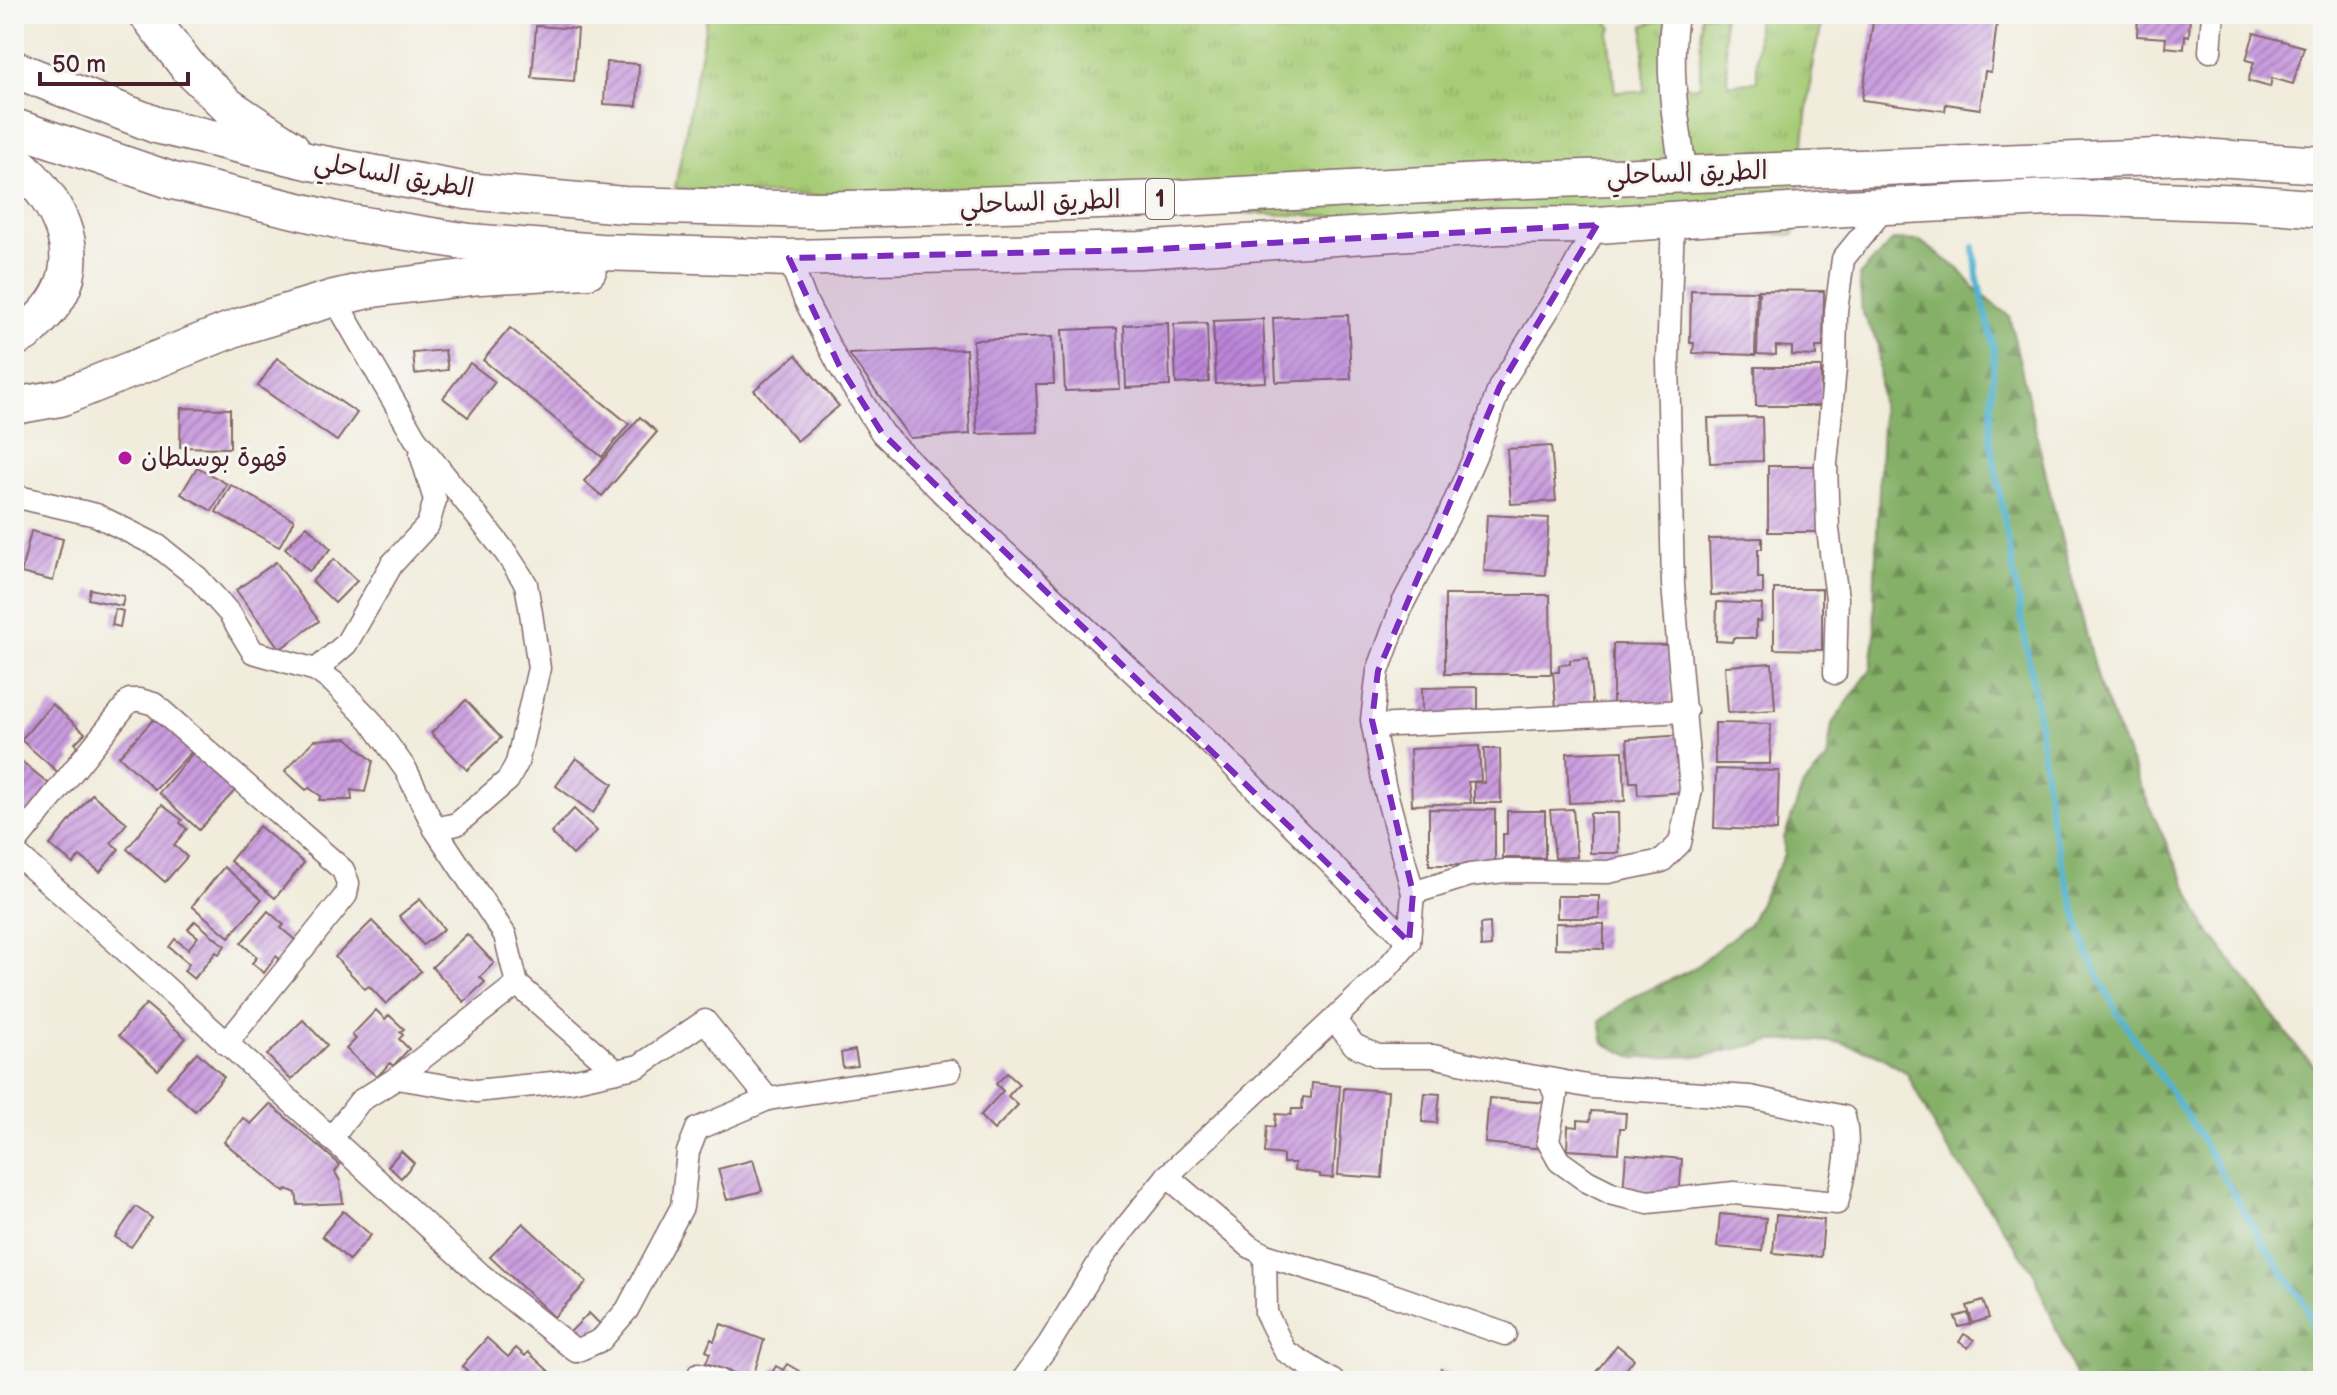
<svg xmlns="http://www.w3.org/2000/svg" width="2337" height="1395" font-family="'Balsamiq Sans','Playpen Sans Arabic',sans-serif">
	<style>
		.grass { fill: url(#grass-tufts); stroke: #787651; stroke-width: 2 }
		.forest { fill: url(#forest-firs); stroke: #68684a; stroke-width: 2 }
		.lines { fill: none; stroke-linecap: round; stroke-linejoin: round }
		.stream { stroke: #51b3d0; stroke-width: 6 }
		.building { fill: url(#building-hatch) }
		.minor-casing { stroke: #846769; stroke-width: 25 }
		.tertiary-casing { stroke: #846769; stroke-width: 29 }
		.trunk-casing { stroke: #846769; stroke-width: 39 }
		.minor { stroke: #fff; stroke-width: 22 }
		.tertiary { stroke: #fff; stroke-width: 26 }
		.trunk { stroke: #fff; stroke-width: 36 }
		.marked { fill: #7b2cbf; fill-opacity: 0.2; stroke: #7b2cbf; stroke-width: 6; stroke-dasharray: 16 10; stroke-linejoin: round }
		.poi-dot { fill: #b5179e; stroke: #f6f6f2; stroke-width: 3 }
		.labels { text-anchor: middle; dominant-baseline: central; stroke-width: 6; stroke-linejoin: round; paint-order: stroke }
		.shield { fill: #f6f6f2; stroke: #7e6067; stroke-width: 2 }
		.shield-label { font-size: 24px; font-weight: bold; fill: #4a1f2b }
		.street-label { font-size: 26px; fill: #4a1f2b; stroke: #f6f6f2 }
		.poi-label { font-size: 26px; fill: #4a1f2b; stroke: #f6f6f2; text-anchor: start }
	</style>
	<defs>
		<pattern id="grass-tufts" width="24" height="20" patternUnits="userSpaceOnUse" patternTransform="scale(2)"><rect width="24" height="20" fill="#a7cc77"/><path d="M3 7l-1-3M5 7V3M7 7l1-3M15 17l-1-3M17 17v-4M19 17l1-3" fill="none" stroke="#91af67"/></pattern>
		<pattern id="forest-firs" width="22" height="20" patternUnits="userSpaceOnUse" patternTransform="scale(2)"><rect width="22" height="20" fill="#85b068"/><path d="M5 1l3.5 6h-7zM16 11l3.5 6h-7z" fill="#6f8f56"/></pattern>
		<pattern id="building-hatch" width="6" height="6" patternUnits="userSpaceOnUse" patternTransform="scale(2)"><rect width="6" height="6" fill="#c99bde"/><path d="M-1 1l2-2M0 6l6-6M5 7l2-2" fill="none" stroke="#a57eb4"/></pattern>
	</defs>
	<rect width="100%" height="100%" fill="#f6f6f2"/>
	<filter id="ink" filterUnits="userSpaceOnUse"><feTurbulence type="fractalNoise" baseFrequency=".0125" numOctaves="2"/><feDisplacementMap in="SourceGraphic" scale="16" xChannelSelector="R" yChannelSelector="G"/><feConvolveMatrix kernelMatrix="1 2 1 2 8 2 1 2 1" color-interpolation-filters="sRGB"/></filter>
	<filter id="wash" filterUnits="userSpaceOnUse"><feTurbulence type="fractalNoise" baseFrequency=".006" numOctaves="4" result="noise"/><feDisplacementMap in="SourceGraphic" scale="32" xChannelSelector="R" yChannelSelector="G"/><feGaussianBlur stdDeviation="1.8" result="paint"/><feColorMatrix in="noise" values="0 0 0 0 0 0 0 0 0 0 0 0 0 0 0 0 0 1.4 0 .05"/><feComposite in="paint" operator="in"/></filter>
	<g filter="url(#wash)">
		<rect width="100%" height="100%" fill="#f1ecdb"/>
		<!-- grass -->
		<path class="grass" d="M708 14H1237L1282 17 1283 14H1360V21L1406 14H1601L1612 28 1609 34 1615 92 1644 91V25L1666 18 1670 88 1700 86 1701 14H1723L1728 85 1757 81V14H1825L1813 59 1794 235 740 193 675 188Z"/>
		<!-- forest -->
		<path class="forest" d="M1893 240 1920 241 1959 269 1978 292 2009 316 2056 518 2101 690 2150 808 2205 926 2301 1052 2323 1075V1381H2077L2034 1273 1937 1133 1907 1073 1876 1054 1843 1043 1807 1040 1772 1041 1704 1056 1635 1058 1604 1043 1600 1021 1629 999 1693 969 1749 924 1784 855V838L1803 786 1827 759 1832 724 1871 669 1875 634 1874 598 1882 425 1878 343 1862 312 1859 276Z"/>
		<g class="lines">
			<!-- stream -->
			<path class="stream" d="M1974 247 1977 275 1994 350 1990 437 2036 701 2052 827 2086 950 2117 1012 2195 1128 2262 1242 2306 1305 2323 1366"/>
		</g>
		<g id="blocks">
			<!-- building -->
			<g class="building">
				<path d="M1874 14H1935L1997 22 1991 72 1985 71 1980 109 1946 104 1945 111 1862 100Z"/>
				<path d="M2138 14H2190L2189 36 2185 35 2184 49 2165 47 2166 38 2137 36Z"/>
				<path d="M536 26 578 29 574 81 532 78Z"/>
				<path d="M2254 33 2304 47 2293 84 2272 78 2270 87 2248 81 2254 62 2246 60Z"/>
				<path d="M606 62 639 64 637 106 604 104Z"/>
				<path d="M1691 290 1757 291 1755 355 1693 353 1694 343H1690Z"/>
				<path d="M1759 290 1824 291 1823 347H1816V356L1792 355V347L1776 346V355L1757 354Z"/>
				<path d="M1348 315 1351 379 1276 382 1273 318Z"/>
				<path d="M1263 319 1266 382 1216 384 1213 321Z"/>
				<path d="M1168 323 1170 386 1126 388 1124 325Z"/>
				<path d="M1207 323 1209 382 1176 384 1174 324Z"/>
				<path d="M510 328 629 424 602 457 483 360Z"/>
				<path d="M1117 328 1120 389 1065 391 1062 330Z"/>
				<path d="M1052 337 1054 384H1036L1038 432 977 434 973 340Z"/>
				<path d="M966 349 970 434 910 438 849 354Z"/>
				<path d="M445 350 448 370 415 374 413 353Z"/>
				<path d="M796 355 839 406 797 441 754 390Z"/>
				<path d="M277 358 357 413 337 441 258 386Z"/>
				<path d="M470 363 495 382 468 417 443 398Z"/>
				<path d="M1755 367H1821V406H1756Z"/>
				<path d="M181 408 230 409V448L180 447Z"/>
				<path d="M640 417 657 432 602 496 584 481Z"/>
				<path d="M1762 417 1763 461 1710 463 1708 418Z"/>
				<path d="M1551 446 1556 501 1511 504 1507 449Z"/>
				<rect x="1768" y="466" width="53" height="66"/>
				<path d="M197 467 227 484 212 511 181 494Z"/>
				<path d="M231 485 294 520 279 547 216 512Z"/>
				<path d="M1487 515 1549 518 1545 575 1484 571Z"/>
				<path d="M307 526 331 549 309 571 285 548Z"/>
				<path d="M31 531 63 539 53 581 21 573Z"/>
				<path d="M1762 538V549H1758V578H1763V594L1711 595 1709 539Z"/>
				<path d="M334 559 357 581 335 603 312 581Z"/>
				<path d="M276 562 319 621 280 649 236 590Z"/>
				<path d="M90 589 124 596 122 606 88 599Z"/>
				<path d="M1774 589H1822V650L1774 649Z"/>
				<path d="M1445 595H1550L1551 674H1445Z"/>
				<path d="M1717 602 1762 604 1761 621H1756V638H1733L1732 642 1716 641Z"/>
				<path d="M115 609 123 611 120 627 112 625Z"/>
				<path d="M1613 644 1671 645V710L1613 709Z"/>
				<path d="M1588 658 1593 711 1556 708 1553 672H1559V665L1570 664V660Z"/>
				<path d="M1772 663 1775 710 1728 713 1725 666Z"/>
				<path d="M1478 687V715L1422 716V688Z"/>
				<path d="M466 700 501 738 467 770 431 733Z"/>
				<path d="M52 704 85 733 75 743 78 746 69 757 72 760 60 774 21 740Z"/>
				<path d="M157 716 193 750 155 790 119 756Z"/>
				<path d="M1715 723 1771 724 1770 764H1715Z"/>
				<path d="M1684 735 1687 792 1638 795 1637 782H1630L1627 739Z"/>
				<path d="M347 738 373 761 365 792 351 790 352 800H319L321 796 309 788 306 790 285 771 314 740Z"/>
				<path d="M1479 746 1481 781 1468 782 1471 803 1412 805 1410 749Z"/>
				<path d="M1484 749H1500L1501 803H1474V782L1485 783Z"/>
				<path d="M195 750 237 788 199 830 159 793Z"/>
				<path d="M1623 751 1625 801 1569 803 1567 753Z"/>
				<path d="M14 755 54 788 22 826 14 819Z"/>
				<path d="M576 758 613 784 593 813 556 786Z"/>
				<path d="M1716 769 1779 771 1777 831 1714 828Z"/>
				<path d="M92 794 127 823 111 843 119 849 100 872 80 856 73 864 50 845Z"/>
				<path d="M162 805 182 820 180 823 187 829 174 845 187 857 165 882 127 849Z"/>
				<path d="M574 809 597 831 573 855 551 833Z"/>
				<path d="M1429 809 1495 810V865H1429Z"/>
				<path d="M1573 809 1577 857 1555 858 1550 810Z"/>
				<path d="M1507 811H1545V858H1503V834H1507Z"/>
				<path d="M1590 813H1618L1619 853H1590Z"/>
				<path d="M259 826 304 863 275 898 230 861Z"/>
				<path d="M224 867 262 899 229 937 192 906Z"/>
				<rect x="1557" y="896" width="42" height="22"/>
				<path d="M420 899 444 929 423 945 399 916Z"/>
				<path d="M268 911 284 925 281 928 295 940 290 947 294 951 284 963 276 956 264 973 252 963 257 957 241 943Z"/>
				<path d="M195 921 225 946 219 954 216 952 194 979 184 971 189 964 169 947 175 939 188 949 198 937 188 929Z"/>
				<path d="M372 921 421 971 386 1004 369 986 365 989 335 957Z"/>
				<path d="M1490 923 1491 946 1481 947 1480 924Z"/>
				<path d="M1555 923 1604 924V949L1555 948Z"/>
				<path d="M467 934 494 963 480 977 485 982 464 1002 432 967Z"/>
				<path d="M146 1004 186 1038 158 1070 119 1035Z"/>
				<path d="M376 1010 385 1019 389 1015 404 1029 400 1032 403 1035 399 1039 409 1049 393 1066 390 1063 377 1077 346 1049 356 1039 352 1035Z"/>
				<path d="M303 1020 327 1045 291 1080 267 1055Z"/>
				<path d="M855 1050 858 1066 843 1068 841 1053Z"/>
				<path d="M197 1052 224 1077 195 1111 167 1086Z"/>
				<path d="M1007 1073 1019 1084 1008 1096 1018 1105 994 1130 980 1116 1003 1091 996 1084Z"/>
				<path d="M1312 1083 1340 1086 1333 1178 1320 1177V1174L1294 1170 1295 1163H1283V1155L1265 1153 1267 1126 1275 1127 1276 1114 1291 1115 1292 1109H1302L1303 1097 1311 1098Z"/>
				<path d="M1344 1088 1388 1091 1382 1178 1338 1175Z"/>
				<path d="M1425 1093 1440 1094 1437 1123 1422 1122Z"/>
				<path d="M1489 1098 1548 1103 1544 1149 1485 1143Z"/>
				<path d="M270 1104 340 1165 335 1172 340 1181 343 1203 298 1205 296 1193 287 1189 284 1192 224 1142 243 1118 251 1124Z"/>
				<path d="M1591 1111 1626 1113 1625 1128H1620L1618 1153 1567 1150 1568 1126 1578 1127V1120L1590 1121Z"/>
				<path d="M401 1151 414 1163 401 1178 388 1166Z"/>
				<path d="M1626 1154 1682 1159 1679 1198 1623 1192Z"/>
				<path d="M753 1160 762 1191 727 1200 718 1169Z"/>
				<path d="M136 1207 152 1218 131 1247 115 1237Z"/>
				<path d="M343 1211 371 1235 349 1260 322 1236Z"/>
				<path d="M1720 1214 1766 1218 1762 1251 1717 1247Z"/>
				<path d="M1776 1215 1824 1220 1821 1257 1773 1253Z"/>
				<path d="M523 1223 587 1282 554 1317 490 1257Z"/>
				<path d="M1983 1301 1989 1318 1973 1323 1967 1306Z"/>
				<path d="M589 1313 600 1324 579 1345 568 1334Z"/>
				<path d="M1968 1313 1971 1324 1959 1327 1955 1317Z"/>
				<path d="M721 1324 764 1340 752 1380 706 1363 710 1353 706 1351 711 1339 714 1341Z"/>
				<path d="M1964 1334 1974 1340 1968 1348 1959 1342Z"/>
				<path d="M487 1338 508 1357 516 1348 525 1356 528 1352 553 1375 548 1381H478L462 1366Z"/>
				<path d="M1617 1345 1634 1359 1617 1381H1589Z"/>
				<path d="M787 1364 799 1371 793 1381H778L770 1376 776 1366 783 1370Z"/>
				<path d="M1441 1369 1455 1377 1453 1381H1435Z"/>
			</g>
		</g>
	</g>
	<g filter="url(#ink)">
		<use href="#blocks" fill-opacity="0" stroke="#846769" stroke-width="2"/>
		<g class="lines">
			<!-- minor casing -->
			<g class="minor-casing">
				<g id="minor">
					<path d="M2210 51 2213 14"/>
					<path d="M789 258 805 300 839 365 882 433 969 519 1223 756 1409 942"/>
					<path d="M334 298 415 438 506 553 526 584 531 613 539 668 517 763 508 780 457 824 435 829"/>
					<path d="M14 496 96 515 158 546 197 577 230 614 253 652 316 670 333 682 370 720 406 770 435 829 505 935 517 984 397 1078"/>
					<path d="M316 670 346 644 392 564 428 525 435 500 421 454"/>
					<path d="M1835 673 1837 598 1828 530 1826 464 1835 368 1836 311 1843 259 1886 206"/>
					<path d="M1373 726 1686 711"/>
					<path d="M14 845 130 700H140L154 704 343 870 348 883 346 895 226 1044"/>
					<path d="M14 852 116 942 480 1274 576 1351 601 1340 627 1310 682 1207 688 1152 697 1129 768 1099 950 1071"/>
					<path d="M1413 893 1470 875 1505 871 1608 872 1662 861 1680 843 1691 790 1673 585 1668 361 1673 220"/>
					<path d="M517 984 616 1071"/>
					<path d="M1334 1019 1354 1045 1378 1056H1433L1505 1072 1549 1079 1556 1096 1548 1141 1559 1161 1587 1181 1613 1194 1648 1202 1734 1193 1837 1203C1844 1175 1851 1146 1844 1117L1750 1097 1592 1087 1549 1079"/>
					<path d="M331 1139 360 1101 397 1078 476 1091 571 1081 639 1066 705 1021 768 1099"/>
					<path d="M1167 1176 1249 1246 1265 1255 1375 1289 1505 1334"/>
					<path d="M1265 1255 1266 1313 1285 1351 1333 1381"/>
					<path d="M699 1374 720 1381"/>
					<path d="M1022 1381 1049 1344 1103 1256 1167 1176 1383 973 1409 942 1413 893 1384 785 1372 720 1378 671 1403 603 1448 517 1478 449 1500 386 1567 280 1597 225"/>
				</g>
			</g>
			<!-- tertiary casing -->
			<g class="tertiary-casing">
				<path id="tertiary" d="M1675 14C1667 68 1675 120 1684 174"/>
			</g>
			<!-- trunk casing -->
			<g class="trunk-casing">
				<g id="trunk">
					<path d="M147 14 188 67 228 106 291 148"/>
					<path d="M14 69 156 125 312 162 467 191 624 205 818 210 1162 199 1501 181 2185 156 2323 165"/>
					<path d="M14 127 173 181 345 222 469 242 600 252 789 258 1140 250 1500 226 1597 225 1846 208 2070 197 2248 203 2323 209"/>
					<path d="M14 160C60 201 94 264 43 316 34 325 27 335 14 338"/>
					<path d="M14 406 60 398 238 327 334 298 373 289 480 276 588 270"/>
				</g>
			</g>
			<!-- minor -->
			<use href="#minor" class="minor"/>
			<!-- tertiary -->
			<use href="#tertiary" class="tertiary"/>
			<!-- trunk -->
			<use href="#trunk" class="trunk"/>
		</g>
	</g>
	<!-- marked area -->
	<path class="marked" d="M1597 225 1500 386 1378 671 1372 720 1413 893 1409 942 882 433 839 365 789 258 1140 250Z"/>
	<!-- markers -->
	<circle class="poi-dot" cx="125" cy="458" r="8"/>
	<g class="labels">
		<!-- shield labels -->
		<rect class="shield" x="1146" y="179" width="28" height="40" rx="6"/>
		<g class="shield-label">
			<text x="1160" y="199">1</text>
		</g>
		<!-- street labels -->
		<g class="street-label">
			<text transform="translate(1687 174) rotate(-2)">الطريق الساحلي</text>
			<text transform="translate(394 176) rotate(10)">الطريق الساحلي</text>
			<text transform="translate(1040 203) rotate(-2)">الطريق الساحلي</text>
		</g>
		<!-- poi labels -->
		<g class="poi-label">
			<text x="141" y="458">قهوة بوسلطان</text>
		</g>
	</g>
	<!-- margin -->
	<rect width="2337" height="1395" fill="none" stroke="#f6f6f2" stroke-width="48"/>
	<!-- scale -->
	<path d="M40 72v12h148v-12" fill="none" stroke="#4a1f2b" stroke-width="4"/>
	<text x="52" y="72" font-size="24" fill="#4a1f2b" stroke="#f6f6f2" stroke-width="6" paint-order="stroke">50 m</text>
</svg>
